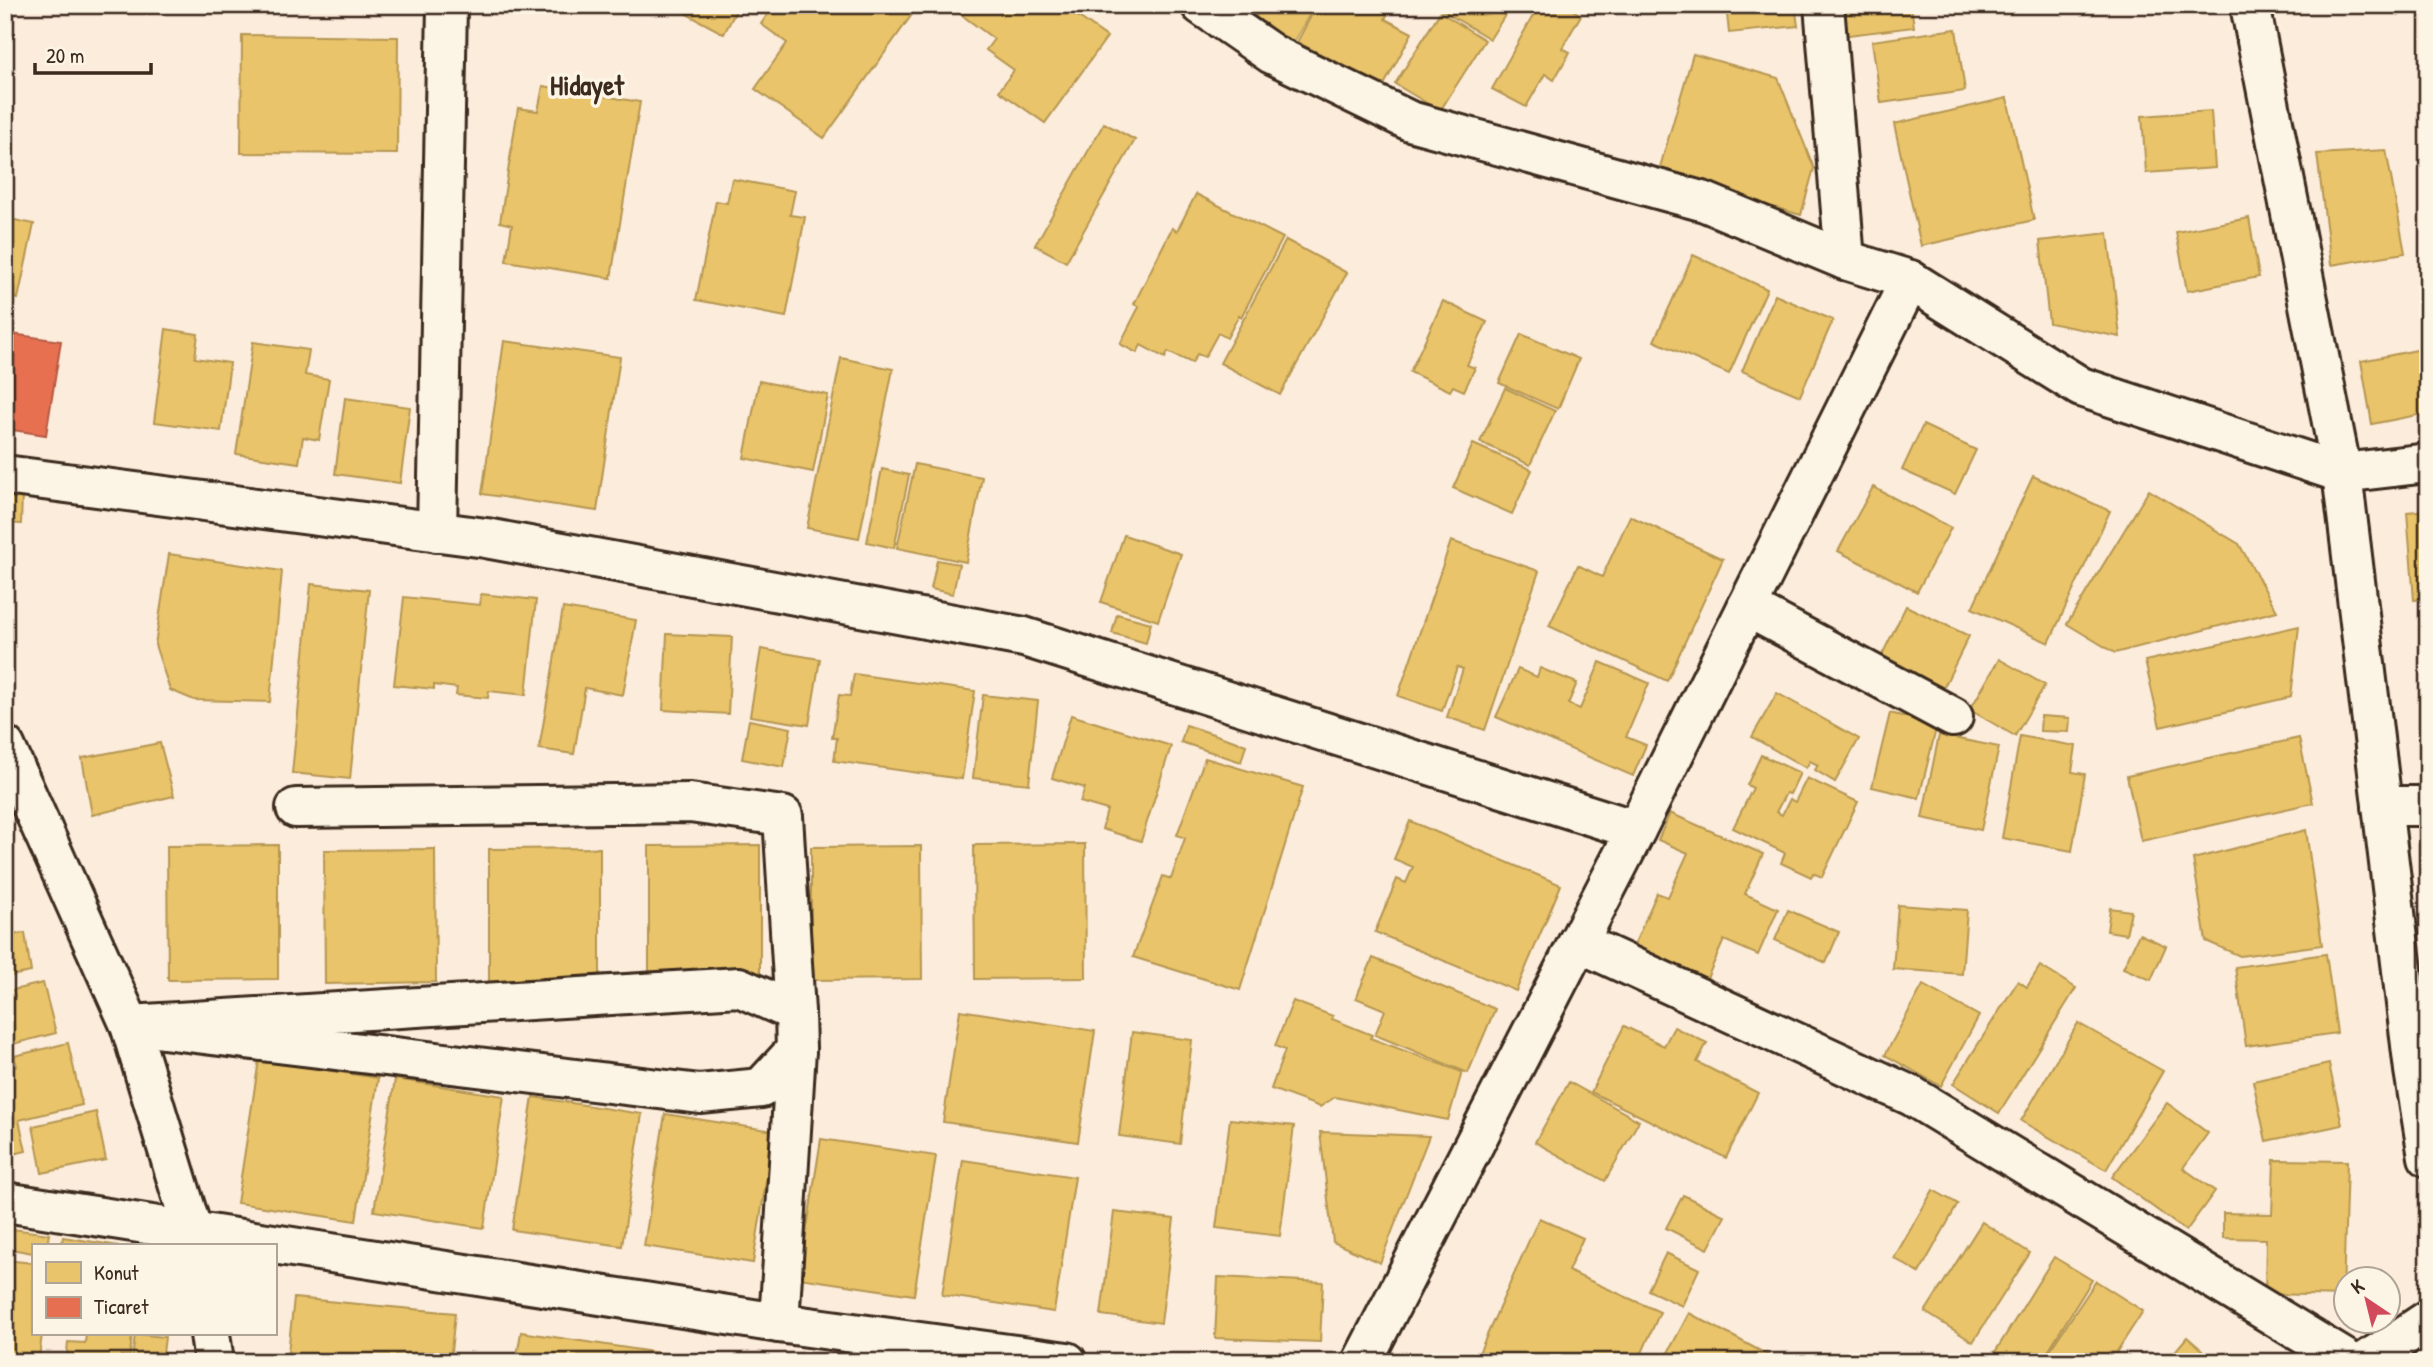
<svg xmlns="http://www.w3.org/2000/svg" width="2433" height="1367" font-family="'Patrick Hand',sans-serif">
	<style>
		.homes { fill: #e9c46a; stroke: #b59653; stroke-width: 2 }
		.shops { fill: #e76f51; stroke: #b35a42; stroke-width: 2 }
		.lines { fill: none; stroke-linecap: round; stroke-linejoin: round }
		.street-casing { stroke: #3b2a1e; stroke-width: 44 }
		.secondary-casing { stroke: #3b2a1e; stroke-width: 44 }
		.street { stroke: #fcf5e5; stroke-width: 38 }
		.secondary { stroke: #fcf5e5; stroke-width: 38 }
		.labels { text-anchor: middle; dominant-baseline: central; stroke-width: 7; stroke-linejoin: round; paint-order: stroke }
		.district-label { font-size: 28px; font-weight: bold; fill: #3b2a1e; stroke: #fcf5e5 }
	</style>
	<rect width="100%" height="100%" fill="#fcecdb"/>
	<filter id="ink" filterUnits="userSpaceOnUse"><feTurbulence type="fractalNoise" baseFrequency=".0143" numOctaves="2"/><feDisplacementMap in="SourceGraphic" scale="14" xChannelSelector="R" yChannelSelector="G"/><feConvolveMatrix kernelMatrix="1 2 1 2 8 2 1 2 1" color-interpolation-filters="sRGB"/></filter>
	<g filter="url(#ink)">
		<!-- homes -->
		<g class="homes">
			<path d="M670 5H739L724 34Z"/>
			<path d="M774 5H917L918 6 824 138 755 89 787 43 761 24Z"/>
			<path d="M948 5H1062L1107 37 1045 123 999 91 1014 70 986 50 994 39Z"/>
			<path d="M1263 5H1308L1313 9 1293 43 1254 19Z"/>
			<path d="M1317 5H1392L1385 19 1412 33 1383 87 1297 42Z"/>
			<path d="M1442 5H1496L1507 12 1490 39 1440 9Z"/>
			<path d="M1539 5H1565L1581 15 1562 48 1570 52 1554 80 1545 74 1526 107 1492 89Z"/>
			<path d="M1726 5H1795L1798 26 1729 33Z"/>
			<path d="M1838 5H1911L1914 27 1841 36Z"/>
			<path d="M1440 12 1485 40 1440 111 1395 84Z"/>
			<path d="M1956 29 1965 91 1881 103 1872 41Z"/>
			<path d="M242 35 398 37 397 154 241 153Z"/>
			<path d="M1693 54 1778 78 1814 168 1801 215 1658 174Z"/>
			<path d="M543 86 640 102 611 278 506 261 512 225 500 222 518 108 538 111Z"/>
			<path d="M2007 98 2034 220 1921 246 1894 124Z"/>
			<path d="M2211 111 2215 168 2146 173 2142 116Z"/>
			<path d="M1104 123 1135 140 1066 262 1035 245Z"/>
			<path d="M2386 150 2405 253 2331 265 2317 154Z"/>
			<path d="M732 179 795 191 790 215 805 217 786 317 696 300 716 201 727 203Z"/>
			<path d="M1196 194 1283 238 1241 317 1239 315 1227 338 1218 333 1205 357 1197 354 1192 363 1168 352 1165 358 1141 345 1137 353 1120 344 1139 307 1134 304 1172 228 1177 231Z"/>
			<path d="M5 218 34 224 18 299 5 296Z"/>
			<path d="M2249 218 2259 277 2187 291 2176 232Z"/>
			<path d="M2108 233 2120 337 2049 323 2040 241Z"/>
			<path d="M1286 240 1347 273 1280 395 1220 363Z"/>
			<path d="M1693 255 1767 289 1729 374 1654 341Z"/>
			<path d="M1775 295 1833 320 1800 396 1742 371Z"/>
			<path d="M1443 301 1487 322 1467 365 1475 368 1464 391 1453 386 1450 391 1410 372Z"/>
			<path d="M166 329 198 334 195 358 230 363 221 431 154 422Z"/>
			<path d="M1521 334 1579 359 1558 409 1499 383Z"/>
			<path d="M504 341 620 357 597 511 482 494Z"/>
			<path d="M253 342 309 350 305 375 329 379 319 440 303 437 299 463 236 454Z"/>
			<path d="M2422 349 2428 377V413L2372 424 2361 361Z"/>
			<path d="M841 358 893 369 859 538 807 528Z"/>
			<path d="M759 381 828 395 813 472 744 458Z"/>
			<path d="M1505 388 1555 411 1530 465 1480 442Z"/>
			<path d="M345 398 410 407 400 483 335 474Z"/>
			<path d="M1923 425 1976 450 1955 494 1902 470Z"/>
			<path d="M1473 444 1532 470 1512 514 1453 488Z"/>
			<path d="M915 464 982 477 966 562 897 548Z"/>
			<path d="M882 469 909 475 894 548 867 542Z"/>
			<path d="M2033 476 2110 511 2049 643 1972 608Z"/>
			<path d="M1873 487 1951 528 1917 592 1838 551Z"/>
			<path d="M2149 490 2239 544 2277 611 2115 653 2067 624Z"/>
			<path d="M5 495 22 496 21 524 5 523Z"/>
			<path d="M2428 510V598L2414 600 2407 512Z"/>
			<path d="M1630 516 1723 559 1667 681 1549 626 1578 565 1602 577Z"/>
			<path d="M1124 535 1181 554 1158 621 1101 602Z"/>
			<path d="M1451 541 1539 571 1485 730 1447 717 1463 669 1457 667 1442 711 1398 696Z"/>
			<path d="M169 554 282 571 270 702 194 700 170 690 155 645Z"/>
			<path d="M937 560 959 564 953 594 931 589Z"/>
			<path d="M311 584 369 590 350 779 292 773Z"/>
			<path d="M481 594 536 600 526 695 489 691 488 698 456 695 457 688 434 685V689L394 685 404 597 480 605Z"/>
			<path d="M1906 606 1969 636 1941 693 1878 663Z"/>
			<path d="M563 608 636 620 623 695 585 688 574 754 539 749Z"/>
			<path d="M1117 614 1151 623 1146 643 1112 633Z"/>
			<path d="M2299 626 2291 697 2160 727 2145 661Z"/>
			<path d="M667 634 732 637 728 714 663 710Z"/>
			<path d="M761 649 820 659 809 725 750 716Z"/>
			<path d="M1999 659 2045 685 2015 736 1970 710Z"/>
			<path d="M1600 662 1649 683 1626 737 1646 745 1633 776 1496 717 1518 669 1537 677 1540 668 1577 683 1568 704 1580 709Z"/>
			<path d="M854 674 975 691 962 779 834 761 837 738H832L839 695 850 696Z"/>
			<path d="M1777 693 1859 739 1835 782 1815 770 1818 765 1810 761 1806 768 1752 737Z"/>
			<path d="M983 695 1038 701 1029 784 973 778Z"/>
			<path d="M1890 713 1937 725 1919 798 1872 787Z"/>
			<path d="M1071 715 1171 746 1141 841 1102 829 1107 810 1080 802 1085 788 1052 778Z"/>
			<path d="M2041 716 2070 718 2069 732 2040 731Z"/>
			<path d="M749 720 791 728 784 767 742 759Z"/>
			<path d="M1186 725 1246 745 1241 762 1181 742Z"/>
			<path d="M1939 735 1999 747 1981 830 1922 818Z"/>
			<path d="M2020 736 2076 746 2072 772 2085 774 2072 851 2002 838Z"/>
			<path d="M2299 738 2313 803 2141 841 2127 776Z"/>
			<path d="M160 743 174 796 92 815 82 758Z"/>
			<path d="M1761 755 1800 773 1790 794 1786 793 1776 812 1782 815 1790 799 1795 802 1807 778 1858 802 1822 877 1813 873 1811 877 1781 863 1785 853 1733 828 1753 788 1747 785Z"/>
			<path d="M1205 758 1303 787 1240 990 1133 957 1163 876 1171 879 1185 838 1177 835Z"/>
			<path d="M1670 813 1763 854 1745 894 1778 909 1758 955 1724 940 1704 985 1631 952 1657 893 1668 897 1688 853 1658 840Z"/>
			<path d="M1410 821 1561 885 1516 991 1375 932 1397 879 1406 883 1413 867 1394 859Z"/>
			<path d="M2306 830 2322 945 2240 956 2206 941 2193 859Z"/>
			<path d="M1085 844 1086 978 975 979 974 845Z"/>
			<path d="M278 845V979L168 980 167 846Z"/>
			<path d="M760 845V979H649V846Z"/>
			<path d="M921 846 922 979 811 980V847Z"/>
			<path d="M600 848V982L489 983V849Z"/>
			<path d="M435 849 436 982 325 984 324 850Z"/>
			<path d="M5 872 11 913H5Z"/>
			<path d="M1898 905 1967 910 1962 974 1893 969Z"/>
			<path d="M2110 908 2131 911 2126 934 2107 931Z"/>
			<path d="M1788 910 1839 932 1826 963 1775 940Z"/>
			<path d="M25 933 31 972 5 977V936Z"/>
			<path d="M2139 934 2166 946 2151 980 2123 968Z"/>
			<path d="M2326 954 2337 1033 2246 1046 2235 967Z"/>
			<path d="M1373 958 1495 1009 1468 1073 1375 1035 1385 1010 1356 998Z"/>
			<path d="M2040 966 2076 988 1999 1113 1953 1084 2018 981 2027 987Z"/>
			<path d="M43 983 56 1033 5 1046V998L15 996 13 990Z"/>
			<path d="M1923 985 1979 1016 1941 1086 1885 1055Z"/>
			<path d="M1293 1001 1333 1016 1332 1019 1372 1035 1370 1038 1462 1072 1448 1120 1335 1097 1320 1107 1271 1089 1285 1050 1275 1046Z"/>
			<path d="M960 1010 1095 1031 1078 1142 943 1122Z"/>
			<path d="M2078 1023 2163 1071 2106 1170 2021 1121Z"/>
			<path d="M1624 1026 1664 1046 1674 1027 1707 1043 1697 1062 1758 1093 1726 1158 1591 1092Z"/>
			<path d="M1132 1032 1192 1040 1180 1144 1119 1136Z"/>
			<path d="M68 1043 82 1105 19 1120 26 1151 5 1156V1069L17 1066 14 1056Z"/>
			<path d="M259 1060 378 1078 356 1221 237 1203Z"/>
			<path d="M2329 1064 2342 1125 2266 1141 2253 1081Z"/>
			<path d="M395 1079 504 1096 484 1228 374 1211Z"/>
			<path d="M1569 1082 1639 1121 1605 1181 1535 1142Z"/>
			<path d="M533 1097 642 1114 622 1246 512 1230Z"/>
			<path d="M2167 1103 2208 1133 2183 1168 2215 1191 2186 1231 2112 1177Z"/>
			<path d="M96 1112 106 1160 42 1173 33 1126Z"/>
			<path d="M665 1114 774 1131 753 1263 644 1246Z"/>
			<path d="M1230 1119 1294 1126 1280 1236 1216 1228Z"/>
			<path d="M1320 1132 1429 1136 1380 1263 1333 1242Z"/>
			<path d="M821 1139 936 1156 914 1295 799 1278Z"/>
			<path d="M963 1160 1075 1177 1054 1312 942 1295Z"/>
			<path d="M2274 1160 2347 1161 2343 1296 2265 1294 2266 1239 2223 1238V1213L2272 1214Z"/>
			<path d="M1933 1190 1958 1204 1919 1273 1894 1258Z"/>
			<path d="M1683 1195 1725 1216 1708 1249 1666 1228Z"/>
			<path d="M1114 1212 1174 1219 1161 1323 1101 1315Z"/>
			<path d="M1539 1218 1583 1238 1568 1271 1660 1312 1638 1362H1475Z"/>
			<path d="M1982 1222 2030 1253 1973 1342 1925 1312Z"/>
			<path d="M5 1228 49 1234 47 1246H33V1253L5 1248Z"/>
			<path d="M63 1237 119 1246H61Z"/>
			<path d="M1666 1253 1699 1269 1682 1306 1648 1290Z"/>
			<path d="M2054 1257 2092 1280 2041 1362H2000L1992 1357Z"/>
			<path d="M5 1260 33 1263V1334H42L39 1359 5 1355Z"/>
			<path d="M1218 1277 1323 1282 1320 1342 1215 1338Z"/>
			<path d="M2096 1281 2143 1311 2110 1362H2055L2046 1356Z"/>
			<path d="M294 1298 455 1313 450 1362H287Z"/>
			<path d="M1689 1313 1781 1362H1663Z"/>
			<path d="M521 1332 719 1362H516Z"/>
			<path d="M86 1334H132L130 1355H121L120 1362H66L68 1342 85 1343Z"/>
			<path d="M135 1334 165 1337 162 1362H132Z"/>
			<path d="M2187 1337 2216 1362H2166Z"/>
		</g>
		<!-- shops -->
		<path class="shops" d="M5 333 61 341 46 435 5 429Z"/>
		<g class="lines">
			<!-- street casing -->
			<g class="street-casing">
				<g id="street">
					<path d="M1824 5 1845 260"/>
					<path d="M5 475 486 538 1024 637 1636 830"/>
					<path d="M437 532 447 5"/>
					<path d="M1747 607 1953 717"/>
					<path d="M2382 806H2428"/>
					<path d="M296 808 690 803 783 816 795 1012"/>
					<path d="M1578 942 1912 1096 2350 1362"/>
					<path d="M739 987 795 1012 796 1050 761 1088 700 1094 130 1025Z"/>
					<path d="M5 1202 779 1323 1067 1362"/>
					<path d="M779 1323 796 1050"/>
					<path d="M1362 1362 1636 830 1910 280"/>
				</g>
			</g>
			<!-- secondary casing -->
			<g class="secondary-casing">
				<g id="secondary">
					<path d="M1201 5 1272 54 1410 121 1705 202 1845 260 1910 280 2081 387 2342 473 2428 463"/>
					<path d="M2250 5 2342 473 2414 1070 2428 1157"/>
					<path d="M5 746 130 1025 197 1246"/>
					<path d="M210 1334 214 1362"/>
					<path d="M2365 1362 2428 1320"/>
				</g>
			</g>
			<!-- street -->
			<use href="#street" class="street"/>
			<!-- secondary -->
			<use href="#secondary" class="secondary"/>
		</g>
	</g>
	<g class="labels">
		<!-- district labels -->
		<g class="district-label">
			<text x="587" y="85">Hidayet</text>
		</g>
	</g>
	<!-- margin -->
	<rect width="2433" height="1367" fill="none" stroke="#fcf5e5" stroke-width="28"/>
	<rect x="14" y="14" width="2405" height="1339" fill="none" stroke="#3b2a1e" stroke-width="2.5" filter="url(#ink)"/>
	<!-- legend -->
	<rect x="32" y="1244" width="245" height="91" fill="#fcf5e5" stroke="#afa495" stroke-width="2"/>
	<rect x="46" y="1262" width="35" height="21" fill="#e9c46a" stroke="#afa495" stroke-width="2"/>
	<text x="94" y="1280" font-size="21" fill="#3b2a1e">Konut</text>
	<rect x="46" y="1297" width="35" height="21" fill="#e76f51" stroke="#afa495" stroke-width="2"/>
	<text x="94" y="1314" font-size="21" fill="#3b2a1e">Ticaret</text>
	<!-- north arrow -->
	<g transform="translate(2367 1300) rotate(325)"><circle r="33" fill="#fcf5e5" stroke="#afa495" stroke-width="2"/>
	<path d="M0-5L12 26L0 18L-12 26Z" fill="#d1495b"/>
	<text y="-10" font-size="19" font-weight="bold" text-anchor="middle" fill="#3b2a1e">K</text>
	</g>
	<!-- scale -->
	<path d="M35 63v10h116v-10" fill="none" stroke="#3b2a1e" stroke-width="3.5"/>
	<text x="46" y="63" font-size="21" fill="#3b2a1e" stroke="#fcf5e5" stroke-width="5" paint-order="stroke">20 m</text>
</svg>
